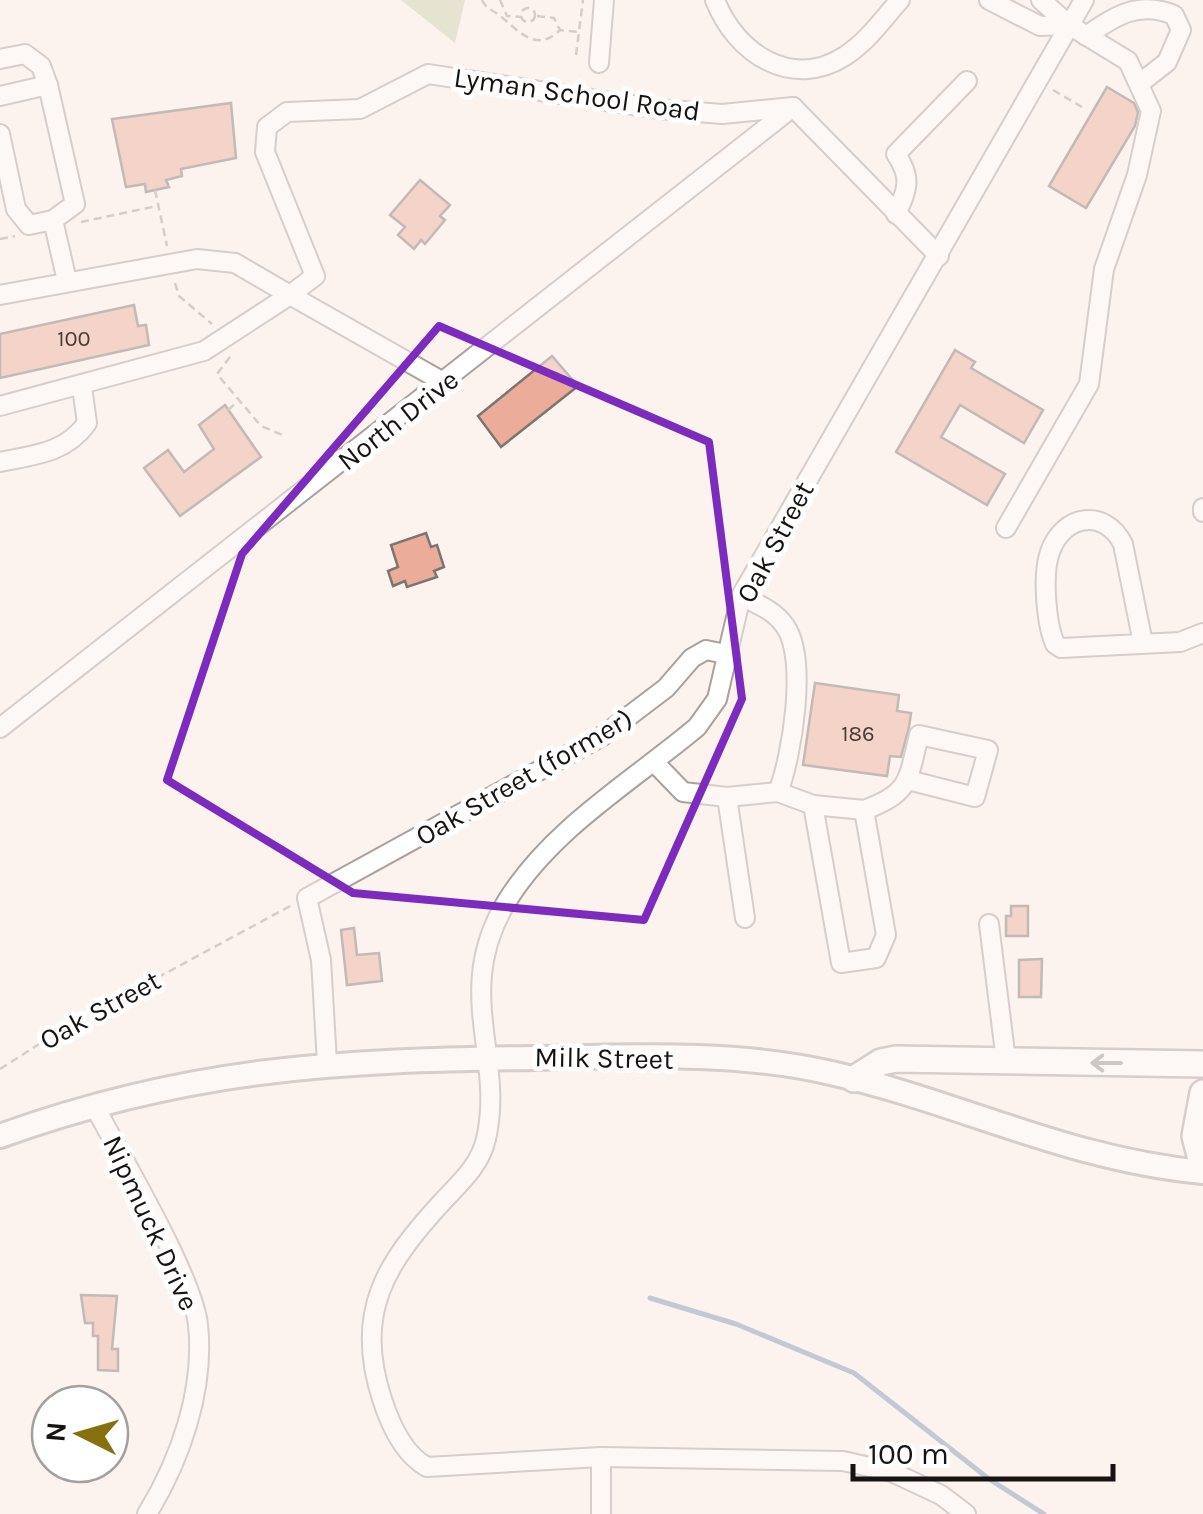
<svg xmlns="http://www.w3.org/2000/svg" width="1203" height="1514" font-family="Karla,sans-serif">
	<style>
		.green { fill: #c7d3ac }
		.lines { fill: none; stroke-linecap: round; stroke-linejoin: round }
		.stream { stroke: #7c97b7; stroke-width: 5 }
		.building { fill: #ebad9a; stroke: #7d7572; stroke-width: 2.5 }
		.minor-casing { stroke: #aaa19e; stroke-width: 22 }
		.major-casing { stroke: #aaa19e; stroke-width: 28 }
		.highway-casing { stroke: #aaa19e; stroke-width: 30 }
		.path { stroke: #a6a09d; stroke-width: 2.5; stroke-dasharray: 8 5; stroke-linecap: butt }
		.minor { stroke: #fff; stroke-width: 18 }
		.major { stroke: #fff; stroke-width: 22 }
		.highway { stroke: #fff; stroke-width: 25 }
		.oneway { stroke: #969594 }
		.marked { fill: none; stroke: #7b2cbf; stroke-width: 8; stroke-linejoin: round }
		.labels { text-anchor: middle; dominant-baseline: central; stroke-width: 10; stroke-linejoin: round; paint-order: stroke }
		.number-label { font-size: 22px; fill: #4b3a34 }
		.street-label { font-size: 28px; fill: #161312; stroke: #fff }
	</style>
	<rect width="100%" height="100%" fill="#fcf3ef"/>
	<!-- green -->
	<path class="green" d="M401 0H465L455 43Z"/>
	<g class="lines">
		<!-- stream -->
		<path class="stream" d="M650 1298 736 1324 854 1373 989 1479 1044 1514"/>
	</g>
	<!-- building -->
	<g class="building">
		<path d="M1107 87 1134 103 1138 112 1135 126 1086 208 1049 186Z"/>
		<path d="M231 103 236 158 181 169 182 176 166 180 169 187 146 192 145 184 126 187 112 119Z"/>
		<path d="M420 180 450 205 440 216 445 220 425 244 421 240 414 249 398 235 405 227 390 215Z"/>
		<path d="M134 305 138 326 146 325 149 345 0 378V334Z"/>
		<path d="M955 350 975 362 971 368 1043 410 1024 443 960 405 941 437 1005 474 987 505 896 452Z"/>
		<path d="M552 356 578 386 501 447 478 416Z"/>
		<path d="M225 405 261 457 180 516 144 468 168 450 184 472 214 449 199 425Z"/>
		<path d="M426 533 431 547 437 545 444 567 434 571 437 577 407 587 405 581 393 586 388 571 398 567 391 545Z"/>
		<path d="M815 683 899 695 897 711 911 713 909 727 901 757 890 756 887 776 803 765Z"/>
		<path d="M1011 906H1028V936H1006V916H1011Z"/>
		<path d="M354 928 357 955 379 953 382 981 347 985 341 930Z"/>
		<path d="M1042 959 1041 997H1019V960Z"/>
		<path d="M81 1295 117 1296 112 1349H118V1371L98 1370V1336H93V1323H85Z"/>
	</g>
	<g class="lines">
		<!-- minor casing -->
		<g class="minor-casing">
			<g id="minor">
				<path d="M715 0C736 54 792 90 845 56 868 41 882 20 900 0"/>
				<path d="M989 0 1040 26 1069 25"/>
				<path d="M1086 36C1115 16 1139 0 1174 15L1181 30 1167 62 1139 84"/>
				<path d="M0 59 25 54 41 66 48 85"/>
				<path d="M599 63 604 0"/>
				<path d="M0 96 48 85 75 204 53 220 29 225 16 209 0 134"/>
				<path d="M793 107 939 256"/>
				<path d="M896 214C908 189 912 178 896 154L967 81"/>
				<path d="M53 220 67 281"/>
				<path d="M0 295 197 259 235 263 290 295 315 276 265 152 267 127 287 112 360 109 428 74 658 109 722 114 793 107"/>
				<path d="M0 406 204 351 290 295 445 383"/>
				<path d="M0 462C34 455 66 453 87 423L82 387"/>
				<path d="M1203 508V512"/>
				<path d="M1006 528 1089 384 1104 269 1137 175 1151 111 1128 61 1069 25 1041 0"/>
				<path d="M1143 643 1123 544C1105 508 1063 514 1050 552 1042 574 1046 623 1055 644L1061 648 1180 642 1203 633"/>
				<path d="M0 728 793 107"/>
				<path d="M655 763 683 792 727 797 745 918"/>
				<path d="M778 792 813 805 841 963 876 958 886 935 864 810C910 794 908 780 919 735L988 750 975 797 908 780"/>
				<path d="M727 797 778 792C792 757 808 658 785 626 774 610 757 604 741 596"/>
				<path d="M813 805 864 810"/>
				<path d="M989 924 1006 1061"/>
				<path d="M327 1063 321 960 307 898 604 735 666 688 692 658 706 650 730 655"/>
				<path d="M94 1105C120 1155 193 1276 198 1325 205 1390 180 1460 147 1514"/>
				<path d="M601 1514V1457"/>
				<path d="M966 1514 941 1495 892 1472 843 1461 601 1457 427 1467C403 1454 390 1424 382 1399 354 1312 385 1264 443 1201 461 1182 480 1165 486 1139 505 1056 452 991 507 901 551 829 634 780 697 727L717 699 741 596 1084 0"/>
			</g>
		</g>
		<!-- major casing -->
		<g class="major-casing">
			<path id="major" d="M0 1136C189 1068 339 1060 536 1058 632 1056 737 1051 831 1073 959 1102 1069 1160 1203 1172"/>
		</g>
		<!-- highway casing -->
		<g class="highway-casing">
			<g id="highway">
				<path d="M854 1079 881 1062 896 1059 1203 1064"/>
				<path d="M1203 1093 1195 1136 1203 1167"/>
			</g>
		</g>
		<!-- path -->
		<g class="path">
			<path d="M482 0C486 9 491 9 499 15 518 30 536 54 560 30L579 32"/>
			<path d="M500 0 507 16 521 17"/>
			<circle cx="528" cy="15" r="7"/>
			<path d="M537 16 554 18 560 30"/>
			<path d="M576 55 583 0"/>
			<path d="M1053 90 1082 107"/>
			<path d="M155 190 167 246"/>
			<path d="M81 222 157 206"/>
			<path d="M0 239 15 236"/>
			<path d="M175 283 179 296 212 324"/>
			<path d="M230 357 217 374 261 426 285 436"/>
			<path d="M228 410 237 402"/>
			<path d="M0 1069 66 1027 292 905"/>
		</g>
		<!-- minor -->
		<use href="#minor" class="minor"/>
		<!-- major -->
		<use href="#major" class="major"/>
		<!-- highway -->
		<use href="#highway" class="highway"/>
	</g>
	<!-- one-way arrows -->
	<defs><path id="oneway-shaft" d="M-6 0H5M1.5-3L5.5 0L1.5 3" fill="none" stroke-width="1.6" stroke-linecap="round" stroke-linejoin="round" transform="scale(2.5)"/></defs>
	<use class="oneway" href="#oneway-shaft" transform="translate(1106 1063) rotate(-180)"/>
	<!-- marked area -->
	<path d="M0 0H1203V1514H0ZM439 326 709 442 742 699 644 920 353 893 167 780 242 554Z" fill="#fcf3ef" fill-opacity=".55" fill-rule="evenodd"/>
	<path class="marked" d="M439 326 709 442 742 699 644 920 353 893 167 780 242 554Z"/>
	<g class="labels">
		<!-- number labels -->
		<g class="number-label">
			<text x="74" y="339">100</text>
			<text x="858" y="734">186</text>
		</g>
		<!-- street labels -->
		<g class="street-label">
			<text transform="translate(577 94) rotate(8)">Lyman School Road</text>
			<text transform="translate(398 420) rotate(-38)">North Drive</text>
			<text transform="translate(775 542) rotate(-62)">Oak Street</text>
			<text transform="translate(524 777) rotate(-30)">Oak Street (former)</text>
			<text transform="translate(100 1010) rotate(-29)">Oak Street</text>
			<text transform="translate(604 1058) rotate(1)">Milk Street</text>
			<text transform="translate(151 1223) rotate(65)">Nipmuck Drive</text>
		</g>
	</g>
	<!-- north arrow -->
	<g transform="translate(80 1434) rotate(275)"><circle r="48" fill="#ffffff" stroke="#a2a1a0" stroke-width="2.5"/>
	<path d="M0-8L18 38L0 25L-18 38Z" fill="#877010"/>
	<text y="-15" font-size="28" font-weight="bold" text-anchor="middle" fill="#161312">N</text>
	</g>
	<!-- scale -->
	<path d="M853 1464v15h260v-15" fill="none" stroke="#161312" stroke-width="5"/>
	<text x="868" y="1464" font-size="30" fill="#161312" stroke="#ffffff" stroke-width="8" paint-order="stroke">100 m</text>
</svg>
